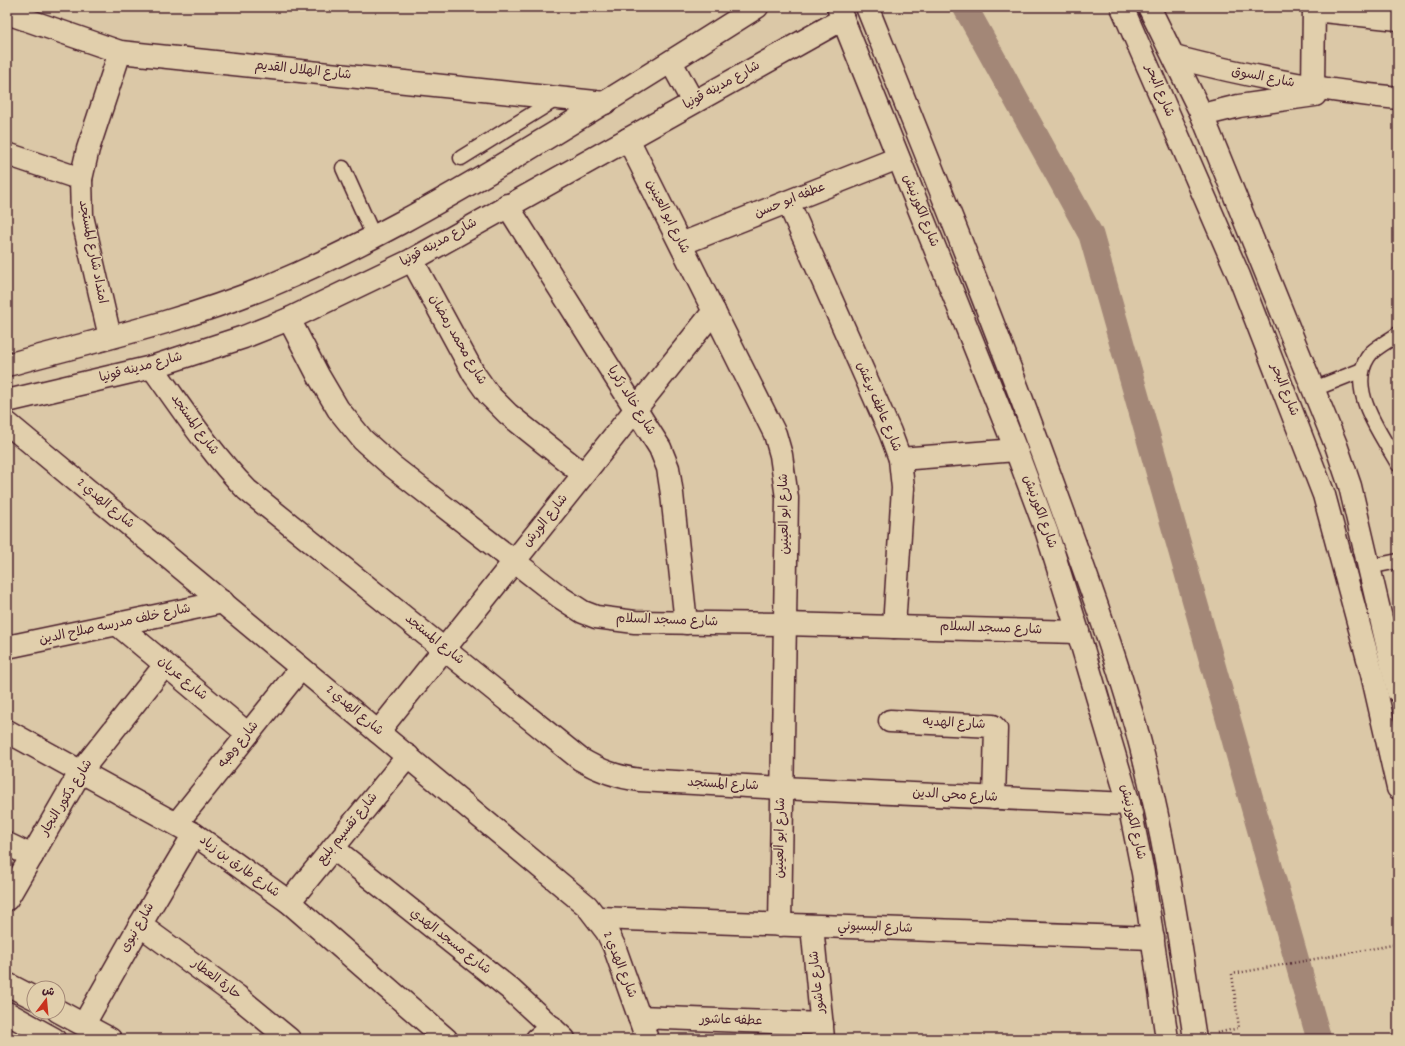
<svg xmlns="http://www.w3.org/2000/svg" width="1405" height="1046" font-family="Dekko,'Playpen Sans Arabic',sans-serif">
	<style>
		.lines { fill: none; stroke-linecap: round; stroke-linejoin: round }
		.canal { stroke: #a38777; stroke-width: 25 }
		.service-casing { stroke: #4a1f2b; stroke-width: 17 }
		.minor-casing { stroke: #4a1f2b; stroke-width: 25 }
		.tertiary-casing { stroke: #4a1f2b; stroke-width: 25 }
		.secondary-casing { stroke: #4a1f2b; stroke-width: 25 }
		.path { stroke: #4a1f2b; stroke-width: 2.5; stroke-dasharray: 1 3; stroke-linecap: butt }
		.service { stroke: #e1cfac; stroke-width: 14 }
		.minor { stroke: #e1cfac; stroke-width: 22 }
		.tertiary { stroke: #e1cfac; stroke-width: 22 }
		.secondary { stroke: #e1cfac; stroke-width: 22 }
		.labels { text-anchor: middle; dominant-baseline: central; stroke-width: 3; stroke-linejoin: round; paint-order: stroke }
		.street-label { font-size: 13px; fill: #4a1f2b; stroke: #e1cfac }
	</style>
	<rect width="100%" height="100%" fill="#dbc8a7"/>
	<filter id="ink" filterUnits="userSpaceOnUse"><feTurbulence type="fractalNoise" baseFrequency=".025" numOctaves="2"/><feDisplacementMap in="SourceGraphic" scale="8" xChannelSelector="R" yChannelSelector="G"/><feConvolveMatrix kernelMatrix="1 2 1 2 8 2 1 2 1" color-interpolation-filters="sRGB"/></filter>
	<g filter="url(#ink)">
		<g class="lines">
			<!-- canal -->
			<path class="canal" d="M965 7 1091 235 1319 1039"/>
			<!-- service casing -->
			<g class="service-casing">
				<g id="service">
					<path d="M461 158 558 98"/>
					<path d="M343 168 374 237"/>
					<path d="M1398 334C1390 340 1378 346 1371 353 1343 386 1382 435 1398 464"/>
					<path d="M1314 389 1362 370"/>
					<path d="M1369 567 1398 561"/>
				</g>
			</g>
			<!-- minor casing -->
			<g class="minor-casing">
				<g id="minor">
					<path d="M1314 10 1398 19"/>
					<path d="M7 13 120 52 605 103"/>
					<path d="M1313 88 1314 7"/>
					<path d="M628 139 775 434 781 455 787 498 780 925"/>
					<path d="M7 154 81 179"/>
					<path d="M788 202 890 432 900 459 903 488 894 627"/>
					<path d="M507 205 660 448 668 468 672 494 686 623"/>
					<path d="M681 244 898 158"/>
					<path d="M412 260 474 374 489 395 508 414 583 474"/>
					<path d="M289 319 318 375 338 409 363 440 392 466 560 597 583 612 596 617 635 622 785 624 1078 632"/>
					<path d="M110 337 82 216 81 179 88 149 120 52"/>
					<path d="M152 367C182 409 211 453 247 490L580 759C600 771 617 777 640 780L782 788 1129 804"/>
					<path d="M7 423 587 906 607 932 614 946 647 1039"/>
					<path d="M900 459 1016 450"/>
					<path d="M117 624 248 734"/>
					<path d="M7 647 223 602"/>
					<path d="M890 721 993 726 996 729 994 798"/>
					<path d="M7 731 194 834 289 902 446 1039"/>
					<path d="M378 732 714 311"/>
					<path d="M177 823 301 668"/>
					<path d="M7 844 32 856"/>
					<path d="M333 848 510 989 564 1039"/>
					<path d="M7 899 81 771 165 665"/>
					<path d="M289 902 408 756"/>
					<path d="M598 918 1153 938"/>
					<path d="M140 925 237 996 289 1039"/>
					<path d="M812 926 823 1038"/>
					<path d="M639 1017 822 1024"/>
					<path d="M84 1024 140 925 194 834"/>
					<path d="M537 1039 552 1027"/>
				</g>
			</g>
			<!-- tertiary casing -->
			<g class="tertiary-casing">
				<g id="tertiary">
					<path d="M1122 7 1239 276 1324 495 1372 674 1398 788"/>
					<path d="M1149 7 1202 115 1336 445 1350 486 1398 691"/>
					<path d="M1174 57C1248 76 1322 91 1398 98"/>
					<path d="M1202 115 1239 106 1315 95"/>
				</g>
			</g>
			<!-- secondary casing -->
			<g class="secondary-casing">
				<g id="secondary">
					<path d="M838 7 1016 450 1047 533 1078 632 1129 804 1143 873 1167 1039"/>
					<path d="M867 7C929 161 991 314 1048 470 1079 555 1111 641 1136 728 1164 830 1179 935 1195 1039"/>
					<path d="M671 62 693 102"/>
					<path d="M7 365C95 341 184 321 269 286 358 249 442 201 525 151 603 104 680 56 757 7"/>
					<path d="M7 401 152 367 244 337 289 319 412 260 843 19"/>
					<path d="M7 984 34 998"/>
					<path d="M58 1011 110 1039"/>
					<path d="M7 1013 54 1039"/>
				</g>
			</g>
			<!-- path -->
			<path class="path" d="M1217 1033 1239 1028 1232 974 1398 944"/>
			<!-- service -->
			<use href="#service" class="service"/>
			<!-- minor -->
			<use href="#minor" class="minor"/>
			<!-- tertiary -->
			<use href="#tertiary" class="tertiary"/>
			<!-- secondary -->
			<use href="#secondary" class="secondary"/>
		</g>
	</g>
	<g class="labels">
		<!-- street labels -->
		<g class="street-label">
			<text transform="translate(303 71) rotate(6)">شارع الهلال القديم</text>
			<text transform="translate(1263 78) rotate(11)">شارع السوق</text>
			<text transform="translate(722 86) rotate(-29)">شارع مدينه قونيا</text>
			<text transform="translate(1159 91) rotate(67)">شارع البحر</text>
			<text transform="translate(790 201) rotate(-22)">عطفه ابو حسن</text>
			<text transform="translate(920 211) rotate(68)">شارع الكورنيش</text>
			<text transform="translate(667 217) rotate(63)">شارع ابو العينين</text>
			<text transform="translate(439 243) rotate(-29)">شارع مدينه قونيا</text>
			<text transform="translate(92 252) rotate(79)">امتداد شارع المستجد</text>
			<text transform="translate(457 340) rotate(60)">شارع محمد رمضان</text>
			<text transform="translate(141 368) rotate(-15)">شارع مدينه قونيا</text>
			<text transform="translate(1284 390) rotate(68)">شارع البحر</text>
			<text transform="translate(631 401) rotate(58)">شارع خالد زكريا</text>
			<text transform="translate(878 407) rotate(67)">شارع عاطف برغش</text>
			<text transform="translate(194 425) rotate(54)">شارع المستجد</text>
			<text transform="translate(105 504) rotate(40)">شارع الهدي 2</text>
			<text transform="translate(1039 512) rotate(70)">شارع الكورنيش</text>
			<text transform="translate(785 514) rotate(-91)">شارع ابو العينين</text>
			<text transform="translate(546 521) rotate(-51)">شارع الورش</text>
			<text transform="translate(667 621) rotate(2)">شارع مسجد السلام</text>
			<text transform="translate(115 625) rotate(-12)">شارع خلف مدرسه صلاح الدين</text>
			<text transform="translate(991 629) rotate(2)">شارع مسجد السلام</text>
			<text transform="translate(434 640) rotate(39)">شارع المستجد</text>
			<text transform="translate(182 679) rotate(40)">شارع عريان</text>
			<text transform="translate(354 711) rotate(40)">شارع الهدي 2</text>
			<text transform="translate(954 724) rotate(3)">شارع الهديه</text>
			<text transform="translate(239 745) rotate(-51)">شارع وهبه</text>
			<text transform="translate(723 785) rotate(3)">شارع المستجد</text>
			<text transform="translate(955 796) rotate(3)">شارع محى الدين</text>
			<text transform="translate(67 798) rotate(-58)">شارع دكتور النجار</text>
			<text transform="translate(1132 822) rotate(77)">شارع الكورنيش</text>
			<text transform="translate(348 829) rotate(-51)">شارع تقسيم بلبع</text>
			<text transform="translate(781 838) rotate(-89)">شارع ابو العينين</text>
			<text transform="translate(239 867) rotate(36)">شارع طارق بن زياد</text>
			<text transform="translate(138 928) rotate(-60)">شارع نبوى</text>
			<text transform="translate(875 928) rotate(2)">شارع البسيوني</text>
			<text transform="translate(450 942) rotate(38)">شارع مسجد الهدي</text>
			<text transform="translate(619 965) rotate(68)">شارع الهدي 2</text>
			<text transform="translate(216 980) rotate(37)">حارة العطار</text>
			<text transform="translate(818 982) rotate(-96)">شارع عاشور</text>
			<text transform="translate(731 1021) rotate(2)">عطفه عاشور</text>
		</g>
	</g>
	<!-- margin -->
	<rect width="1405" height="1046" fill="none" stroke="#e1cfac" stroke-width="24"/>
	<rect x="12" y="12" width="1381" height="1022" fill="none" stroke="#4a1f2b" stroke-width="1.5" filter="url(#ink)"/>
	<!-- north arrow -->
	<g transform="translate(46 1000) rotate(16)"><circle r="19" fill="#e1cfac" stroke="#a58978"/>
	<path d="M0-3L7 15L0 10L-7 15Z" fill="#c8321e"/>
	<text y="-6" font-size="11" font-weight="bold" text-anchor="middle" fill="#4a1f2b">ش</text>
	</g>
</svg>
